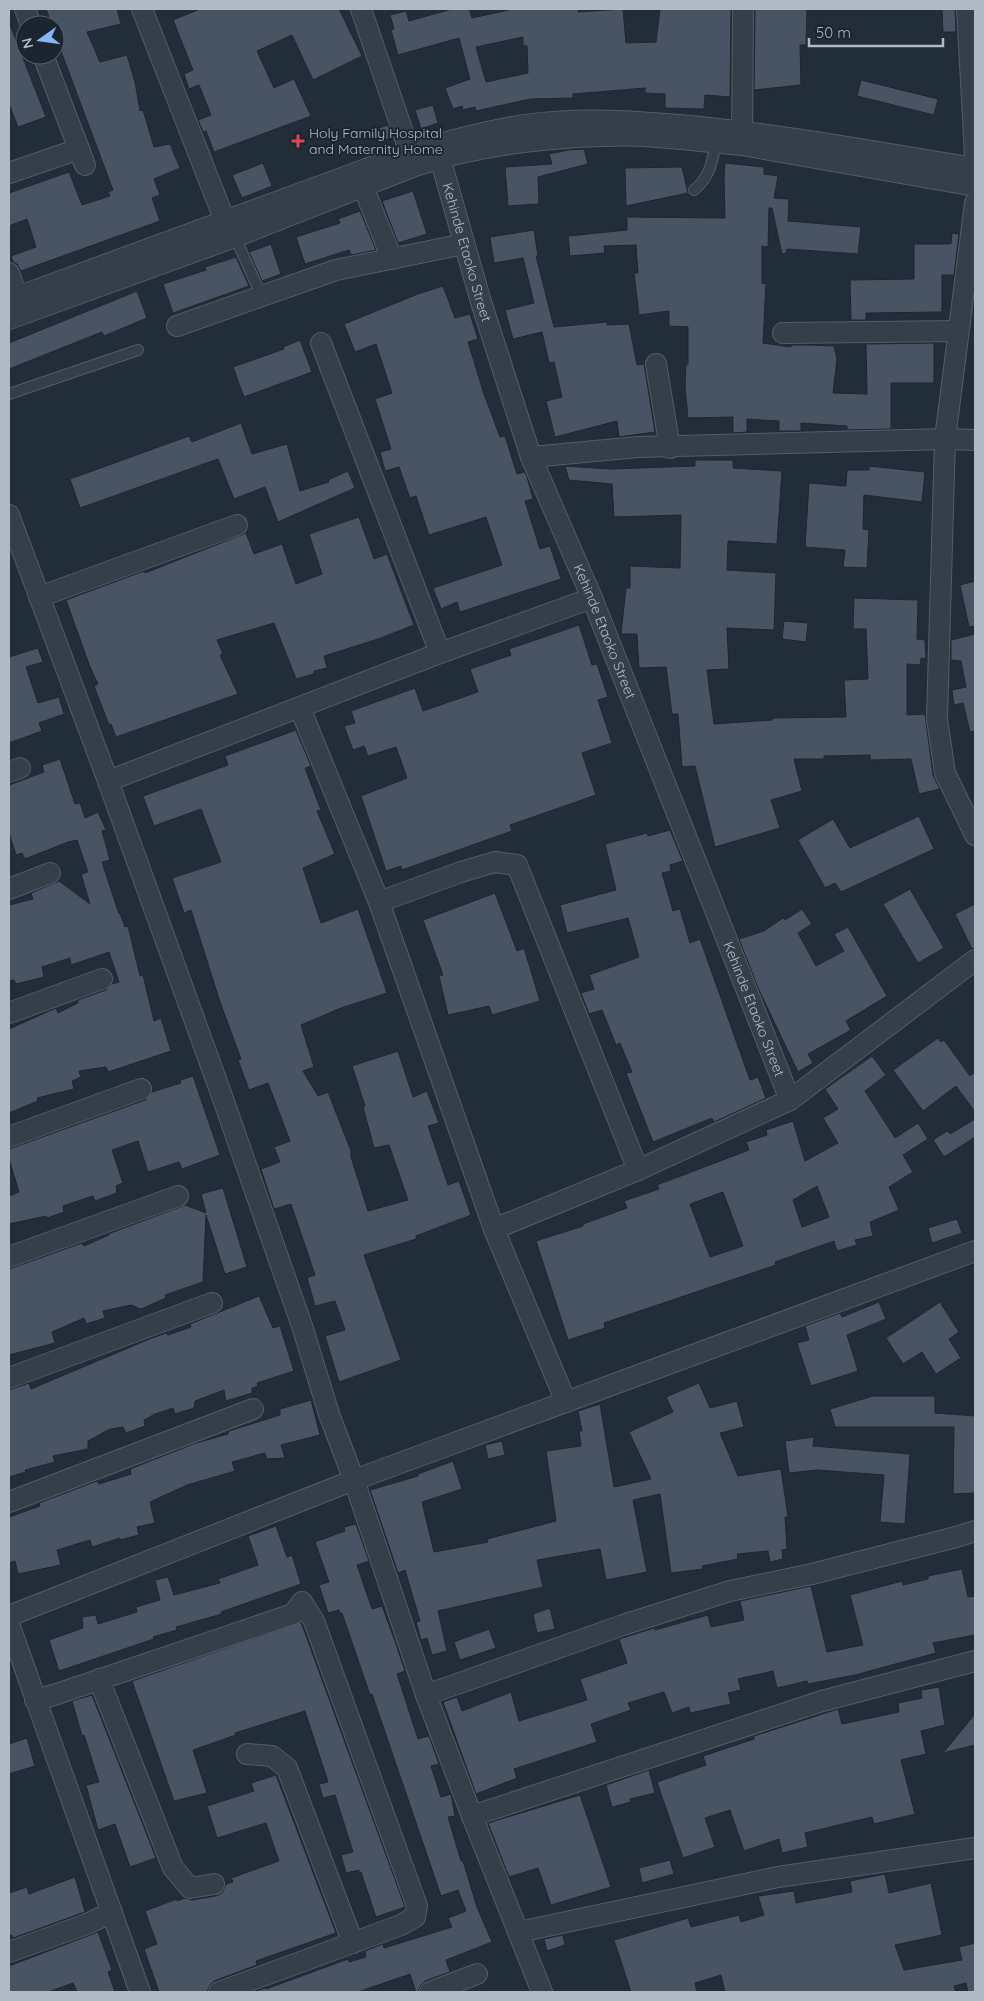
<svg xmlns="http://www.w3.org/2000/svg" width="984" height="2001" font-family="Quicksand,sans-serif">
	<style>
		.building { fill: #485463; stroke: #1d2631; fill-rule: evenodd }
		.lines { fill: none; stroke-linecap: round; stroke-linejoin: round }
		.service-casing { stroke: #535d68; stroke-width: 12 }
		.minor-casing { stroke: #535d68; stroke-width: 22 }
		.service { stroke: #353f4a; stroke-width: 10 }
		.minor { stroke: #353f4a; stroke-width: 20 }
		.health-dot { fill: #e0444e; stroke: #1b242f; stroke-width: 2 }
		.labels { text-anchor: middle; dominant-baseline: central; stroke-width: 4; stroke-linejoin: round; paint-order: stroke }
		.poi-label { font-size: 14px; fill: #b0bac6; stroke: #1b242f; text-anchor: start }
		.street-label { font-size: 14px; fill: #b0bac6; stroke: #1b242f }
	</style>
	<rect width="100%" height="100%" fill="#222d3a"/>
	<!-- building -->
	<g class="building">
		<path d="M46 9H117L121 24 87 32 100 62 127 55 135 82 140 111 143 110 154 147 170 144 180 168 154 179 160 195 152 198 160 221 21 271 17 264 13 262 11 256 36 247 27 219 9 226V193L69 172 82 205 110 196 108 192 113 190 62 54 55 34V25H52Z"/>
		<path d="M200 9H339L362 56 313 80 292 35 257 51 274 88 294 79 311 116 214 152 206 131 203 132 198 120 211 115 199 85 189 89 184 74 193 70 173 20Z"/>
		<path d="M452 9H469L472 18 513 9H578V12L623 9 626 43 656 42 660 9H731L730 97 705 95 704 109 665 108V94L645 93V88L573 94V98L530 99 476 111 475 107 463 110 462 106 453 109 445 88 470 79 459 38 398 55 391 30 394 29 390 15 406 11 409 21ZM523 37V46H527L528 73 486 82 476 47Z"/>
		<path d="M755 9H807L806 45H800L801 85 754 90Z"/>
		<path d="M942 9H955L956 32H943Z"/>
		<path d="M9 22 46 117 18 127 9 104Z"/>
		<path d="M861 80 938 99 934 115 857 96Z"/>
		<path d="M433 105 438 123 421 129 415 110Z"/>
		<path d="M388 125 392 138 382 141 379 128Z"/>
		<path d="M584 149 588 164 538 177 539 204 508 206 505 167 552 164 549 154 568 150Z"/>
		<path d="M263 163 272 186 242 198 232 175Z"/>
		<path d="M725 163 764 167V174L778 176 774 198 789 199 788 221 861 227 858 254 787 249 786 253 782 254 772 208H769L768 247 762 246V284L766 283 763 343 791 347V345H809L834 346 837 359 833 393 867 394 866 344 934 343V383H891V429L847 430V426L801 423V431H779V421L747 419V432L733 433V417L688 418 685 387 686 364H688V327L669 326V311L639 315 634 273H638L636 245 604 246 605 253 570 256 568 236 627 230V217L725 218 724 177Z"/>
		<path d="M682 167 688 193 626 206 625 168Z"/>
		<path d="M413 191 427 234 398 243 382 201Z"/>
		<path d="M360 211 376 250 351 255 349 250 305 264 296 237 340 223 338 219Z"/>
		<path d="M534 230 538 256H536L554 327 607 322V325L629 324 637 365 644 364 655 432 619 437 617 421 555 437 546 401 562 397 554 362 549 363 542 332 513 339 505 310 534 303 523 258 494 263 490 237Z"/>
		<path d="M952 233 959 234 954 275H942V312L866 313V320H851L850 280 914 279V244H951Z"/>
		<path d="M271 244 281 274 262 281 249 252Z"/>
		<path d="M236 257 249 286 173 313 163 284 206 270 205 267Z"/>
		<path d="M443 286 455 318 470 314 478 339 468 342 484 394 500 437 505 436 517 474 525 472 527 477 533 499 525 501 540 549 550 546 561 579 460 612 457 602 441 609 433 588 502 565 486 517 429 535 416 496 410 498 399 467 385 471 380 452 391 449 375 399 392 393 376 344 355 352 344 324 418 294Z"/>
		<path d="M137 291 147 318 104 336 102 332 9 369V343Z"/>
		<path d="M300 340 312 372 244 397 233 367 284 349 283 347Z"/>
		<path d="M241 423 252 454 287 444 300 491 329 482 328 480 348 471 355 488 278 522 265 487 234 499 218 459 80 508 70 479 189 436 192 442Z"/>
		<path d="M695 460H733V468L782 471 777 544 728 541 727 570 776 573 774 630 727 628 729 669 707 670 714 724 772 720V718L846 717 844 680 868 679 866 629H853L854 598 918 600 917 639 925 640 926 659 921 658 920 665 907 664V715L925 714 933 775 940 789 919 794 911 759 870 760V755L824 756V759H794L802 791 771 800 780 828 715 847 695 766 682 767 678 714H672L666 667 639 668 637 634H621L626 588H630V566L680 568 681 515 614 517 612 484 569 480 565 466 611 469 695 466Z"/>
		<path d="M869 466 925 472 922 502 864 495 863 529 869 530 867 568 843 567 845 550 805 547 809 483 846 486 847 470H869Z"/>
		<path d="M359 517 374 559 387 554 414 625 378 639 324 656 327 668 314 671V674L296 679 274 623 217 640 223 654 220 655 238 694 116 737 111 724 109 725 94 686 98 684 90 667 66 600 141 572 145 571V573L246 533 254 554 282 544 296 584 322 574 309 534Z"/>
		<path d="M975 581V626L969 627 960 585Z"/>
		<path d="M784 621 808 623 806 642 782 639Z"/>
		<path d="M579 625 592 665 597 664 608 697 598 700 612 743 582 753 596 795 510 825 512 831 402 870 401 866 386 871 361 796 407 778 396 747 368 756 364 746 353 750 344 726 355 723 351 711 415 688 423 711 478 692 470 669 511 655 509 649Z"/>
		<path d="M975 634V731L970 732 963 703 954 705 952 690 966 687 961 661 951 660V640Z"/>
		<path d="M38 648 43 662 26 667 38 703 59 697 64 714 39 723 42 731 9 743V657Z"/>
		<path d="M296 730 311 766 305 768 321 810 317 811 335 854 303 868 321 923 358 909 387 993 341 1008 301 1025 314 1067 303 1071 318 1096 328 1092 351 1151V1157L368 1211 408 1200 389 1145 374 1148 363 1107 365 1106 352 1066 398 1051 413 1097 427 1091 439 1123 428 1126 448 1185 459 1181 471 1215 416 1236V1239L364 1255 401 1360 339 1382 325 1336 345 1330 335 1301 315 1306 307 1278 315 1275 291 1204 274 1209 261 1169 280 1162 274 1147 290 1141 268 1083 249 1090 238 1060 241 1059 220 1002 191 910 184 913 172 878 221 862 201 809 154 826 143 796 228 765 225 756Z"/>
		<path d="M60 759 75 804 80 803 85 818 98 812 106 830 102 831 110 860 102 862 119 914 120 913 125 927 128 926 140 976 143 975 154 1021 161 1018 171 1051 108 1072 106 1067 79 1071 81 1077 72 1081 74 1089 37 1098 38 1101 9 1113V1029L56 1008 58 1013 78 1003V1000L106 990 112 984 119 982 109 952 71 965 70 958 42 967 44 977 16 984 14 980 9 981V905L33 899 31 893 59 881 90 904 81 874 88 872 77 840 68 842 25 859 22 853 16 855 9 833V785L44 772 42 765Z"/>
		<path d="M919 816 934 849 841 892 835 883 825 888 798 840 833 819 850 848Z"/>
		<path d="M670 830 683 861 670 865 671 871 662 873 673 911 680 909 690 943 700 939 750 1080 758 1077 766 1098 714 1122 712 1118 653 1142 626 1073 632 1072 620 1043 616 1045 602 1010 589 1014 581 993 594 989 589 975 639 957 628 918 567 933 560 905 616 890 605 844 647 833 648 836Z"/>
		<path d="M910 889 944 948 918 963 883 904Z"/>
		<path d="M495 893 517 951 524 948 540 1001 492 1015 489 1006 448 1015 439 976 443 975 423 920Z"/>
		<path d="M975 904V948L972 949 955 914Z"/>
		<path d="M802 909 812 924 798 933 816 966 844 951 834 934 848 927 887 996 846 1021 851 1030 808 1054 813 1063 798 1072 759 990 739 939 764 931 783 918 785 920Z"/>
		<path d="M938 1038 941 1042 944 1040 970 1076 975 1072V1112L956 1086 923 1111 893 1070Z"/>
		<path d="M872 1056 886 1075 865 1091 895 1138 918 1123 928 1139 903 1155 913 1172 889 1187 899 1210 870 1222 873 1236 855 1240 857 1245 837 1251 834 1241 775 1262 776 1265 604 1323 605 1328 568 1340 536 1241 583 1226V1224L627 1208 624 1201 659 1189 657 1185 749 1150 746 1142 767 1135 766 1130 793 1121 805 1161 838 1143 823 1118 838 1109 825 1089ZM817 1186 829 1217 802 1227 793 1200ZM723 1192 743 1246 710 1257 690 1204Z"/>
		<path d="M193 1076 220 1155 182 1169 179 1162 148 1172 138 1141 112 1150 123 1183 116 1186 117 1193 95 1201 93 1196 63 1206 64 1212 47 1218 46 1216 9 1224V1196L19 1192 9 1159V1149L145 1100 152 1092 181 1083 180 1080Z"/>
		<path d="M975 1119V1137L944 1157 933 1140 947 1131 950 1134Z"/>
		<path d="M223 1188 247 1267 225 1274 206 1215 203 1282 165 1295 166 1298 141 1309 131 1305 103 1311 105 1318 86 1324 84 1318 52 1332 55 1343 9 1355V1269L82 1243 84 1246 109 1235 108 1234 185 1205 206 1213 201 1194Z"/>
		<path d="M957 1219 962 1233 932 1243 928 1228Z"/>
		<path d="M259 1296 273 1328 280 1326 294 1371 257 1383 258 1386 252 1388V1393L226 1401 224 1390 195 1401 194 1408 175 1414 173 1408 155 1414 144 1420 145 1426 126 1433 123 1427 110 1429 88 1441V1449L53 1456 55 1462 25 1470 26 1472 9 1477V1390L29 1383 31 1389 147 1340 166 1333 168 1335 191 1327 190 1324Z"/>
		<path d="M879 1302 886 1319 847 1335 858 1371 811 1386 797 1343 809 1340 805 1326 840 1313 842 1317Z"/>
		<path d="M940 1302 959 1332 949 1339 961 1358 936 1374 922 1352 903 1364 886 1338Z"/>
		<path d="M699 1383 710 1408 737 1401 744 1427 720 1433 738 1476 781 1469 788 1517H785L787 1549 782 1550 783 1559 770 1562 768 1551 737 1554 738 1559 702 1566 703 1569 671 1573 660 1494 633 1500 647 1572 606 1580 600 1549 537 1560 543 1587 438 1611 447 1651 432 1655 427 1638 421 1640 416 1622 420 1621 405 1570 398 1573 370 1490 418 1476V1474L453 1461 462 1489 422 1502 434 1552 488 1542 487 1539 556 1521 546 1451 581 1446 579 1431H582L578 1411 600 1404 614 1487 651 1479 629 1432 673 1412 666 1397Z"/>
		<path d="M873 1396H935V1413L975 1416V1493L953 1494 954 1427H835L830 1409Z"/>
		<path d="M311 1400 320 1435 281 1445 285 1458 267 1459 265 1453 232 1462 235 1471 187 1485 150 1502 155 1523 137 1527 139 1535 120 1540V1538L92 1547 90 1540 57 1550 61 1565 18 1574 15 1561 9 1563V1517L40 1506 39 1503 97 1481 99 1484 131 1474 130 1469 196 1443 228 1434 229 1431 280 1415V1409Z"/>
		<path d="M814 1437 813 1446 910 1454 905 1524 880 1522 884 1475 817 1470 789 1473 785 1441Z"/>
		<path d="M502 1441 505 1455 488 1459 485 1445Z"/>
		<path d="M356 1524 369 1561 357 1565 372 1609 382 1606 395 1641 405 1671 397 1674 418 1739 429 1736 439 1764 431 1766 441 1797 451 1794 455 1816 448 1817 461 1861H463L477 1907 492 1942 446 1960 450 1972 425 1981 421 1985 418 1992H416L410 1974 358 1992H253L265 1988 266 1989 348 1959 349 1962 366 1957 365 1951 383 1944 384 1948 452 1927 448 1918 466 1911 458 1890 441 1896 372 1694 370 1695 342 1613H340L339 1610 328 1613 319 1585 329 1582 315 1542 345 1531 344 1527Z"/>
		<path d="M276 1526 287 1557 292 1555 301 1584 221 1612 222 1614 176 1627 177 1630 153 1637 154 1639 59 1671 49 1640 83 1628 82 1617 96 1615 98 1624 137 1612 136 1607 160 1600 155 1580 168 1577 174 1595 220 1583 218 1579 258 1565 248 1536Z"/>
		<path d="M962 1569 968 1597 975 1596V1635L933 1643 936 1653 855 1675 808 1684 807 1681 777 1688 773 1671 738 1679 741 1690 728 1693 731 1704 690 1713 689 1707 672 1713 664 1692 628 1703 631 1710 591 1724 597 1742 514 1769 517 1778 476 1794 443 1702 457 1697 462 1711 511 1692 519 1721 587 1700 580 1679 627 1663 619 1639 654 1628 655 1630 708 1615 711 1627 744 1620 740 1601 811 1586 827 1652 863 1645 850 1595 902 1581 903 1585 928 1579V1576Z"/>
		<path d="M550 1608 555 1629 537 1633 533 1614Z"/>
		<path d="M301 1622 405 1907 376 1917 361 1872 359 1873V1870L346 1873 341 1855 353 1852 335 1795 323 1798 319 1784 328 1782 305 1711 235 1733 236 1735 193 1750 207 1793 174 1801 132 1681Z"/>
		<path d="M489 1629 496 1648 460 1660 454 1642Z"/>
		<path d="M939 1687 945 1725 921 1731 926 1754 901 1760 915 1814 874 1824 872 1817 805 1833 808 1847 782 1853 779 1839 744 1851 730 1810 705 1818 715 1847 683 1858 657 1782 706 1765 703 1756 754 1739V1736L838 1709 842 1724 899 1712 898 1703 922 1698 921 1690Z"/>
		<path d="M92 1695 156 1858 130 1867 115 1824 98 1830 86 1785 99 1782 84 1735 82 1736 72 1701Z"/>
		<path d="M975 1714V1745L943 1753Z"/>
		<path d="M27 1738 35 1766 9 1774V1744Z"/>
		<path d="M649 1770 655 1793 630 1799 631 1802 612 1807 606 1785Z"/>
		<path d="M276 1775 336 1933 256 1961 257 1965 214 1981 210 1985 207 1992H159L144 1949 157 1944 145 1911 177 1899V1901L185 1898 192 1900 216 1896 222 1893 226 1884 233 1882 231 1878 279 1861 266 1823 217 1838 207 1806 254 1791 251 1783Z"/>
		<path d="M580 1795 611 1887 551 1905 538 1868 509 1877 488 1823Z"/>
		<path d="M670 1860 674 1874 642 1883 639 1868Z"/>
		<path d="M885 1874 889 1893 931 1883 942 1935 895 1945 904 1970 962 1960 959 1947 975 1943V1992H968L966 1983 954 1986 956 1992H725L721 1975 695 1983 697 1992H631L614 1940 688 1918 691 1927 739 1915 741 1922 764 1915 758 1896 794 1891 796 1903 852 1892 850 1881Z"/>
		<path d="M75 1877 85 1912 13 1938 12 1935 9 1936V1893L27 1887 29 1894Z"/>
		<path d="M98 1932 112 1970 108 1972 115 1992H77L73 1983 48 1992H9V1966Z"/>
		<path d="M563 1935 565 1945 547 1951 544 1939Z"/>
	</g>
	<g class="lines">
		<!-- service casing -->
		<g class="service-casing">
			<g id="service">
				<path d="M694 190C710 177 712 162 716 143"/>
				<path d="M235 237 262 297"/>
				<path d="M9 394 138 350"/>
			</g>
		</g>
		<!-- minor casing -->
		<g class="minor-casing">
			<g id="minor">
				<path d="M25 9 31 25"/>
				<path d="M142 9 225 221"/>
				<path d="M361 9 410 153"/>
				<path d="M967 9 975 155"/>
				<path d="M43 55 85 165"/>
				<path d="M742 144 743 9"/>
				<path id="s1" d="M440 158 481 302 531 457 592 598 790 1100"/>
				<path d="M9 173 79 149"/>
				<path d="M358 174 392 259"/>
				<path d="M975 203 945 439 937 719 945 773 975 835"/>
				<path d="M9 273 17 297"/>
				<path d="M9 300 410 153C447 141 486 131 524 125 579 117 636 121 690 126 786 135 881 153 975 168"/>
				<path d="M9 319 235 237 415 166C475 146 539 138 602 136 616 136 630 135 644 136 677 138 710 142 742 145L975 186"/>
				<path d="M177 326 336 270 464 244"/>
				<path d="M783 333 958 331"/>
				<path d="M321 343 440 653"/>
				<path d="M656 364 670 448"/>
				<path d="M531 457 638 447 945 439 975 440"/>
				<path d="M9 515 108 781 222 1096 302 1326 329 1414 354 1480 426 1695 472 1816 542 1992"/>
				<path d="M39 597 237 525"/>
				<path d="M300 708 379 902 494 1229 566 1402"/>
				<path d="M9 772 20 768"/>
				<path d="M108 781 440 653 592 598"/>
				<path d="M9 889 50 873"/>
				<path d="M379 902 461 872 495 862 517 865 638 1170"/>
				<path d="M9 1013 102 979"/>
				<path d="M9 1137 141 1089"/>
				<path d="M494 1229 638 1170 790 1100 975 960"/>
				<path d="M9 1257 178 1196"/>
				<path d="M9 1378 212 1303"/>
				<path d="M9 1502 253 1409"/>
				<path d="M9 1616 354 1480 975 1251"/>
				<path d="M9 1624 140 1992"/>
				<path d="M99 1679 173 1868 190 1888 214 1884"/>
				<path d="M426 1695 623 1625 730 1591 812 1574 956 1537 975 1531"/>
				<path d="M35 1700 54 1695 293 1614 302 1602 314 1621 417 1906 415 1917 401 1925 219 1992"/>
				<path d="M247 1754 272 1756 287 1768 353 1943"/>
				<path d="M472 1816 822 1701 975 1661"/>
				<path d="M519 1932 778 1877 975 1848"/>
				<path d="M9 1952 87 1924 112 1912"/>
				<path d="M430 1992 477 1974"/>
			</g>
		</g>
		<!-- service -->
		<use href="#service" class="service"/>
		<!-- minor -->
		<use href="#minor" class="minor"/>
	</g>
	<!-- markers -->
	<path class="health-dot" d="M295.5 133.5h5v5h5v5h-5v5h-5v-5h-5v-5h5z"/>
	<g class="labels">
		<!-- poi labels -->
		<g class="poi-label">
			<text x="309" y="133">Holy Family Hospital<tspan x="309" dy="16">and Maternity Home</tspan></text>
		</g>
		<!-- street labels -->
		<g class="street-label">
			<text stroke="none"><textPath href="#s1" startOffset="98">Kehinde Etaoko Street</textPath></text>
			<text stroke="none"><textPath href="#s1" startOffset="502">Kehinde Etaoko Street</textPath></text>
			<text stroke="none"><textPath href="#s1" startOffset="908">Kehinde Etaoko Street</textPath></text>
		</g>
	</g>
	<!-- border -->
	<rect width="984" height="2001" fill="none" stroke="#b0bac6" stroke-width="20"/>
	<!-- north arrow -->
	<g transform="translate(40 40) rotate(256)"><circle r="24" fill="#1b242f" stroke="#57606b"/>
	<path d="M0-4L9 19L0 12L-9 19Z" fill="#84b6f8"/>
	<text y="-8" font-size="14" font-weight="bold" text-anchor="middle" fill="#b0bac6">N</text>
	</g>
	<!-- scale -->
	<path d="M809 38v8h134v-8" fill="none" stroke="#b0bac6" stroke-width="2.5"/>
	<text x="816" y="38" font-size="15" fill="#b0bac6" stroke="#1b242f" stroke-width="4" paint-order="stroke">50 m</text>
</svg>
